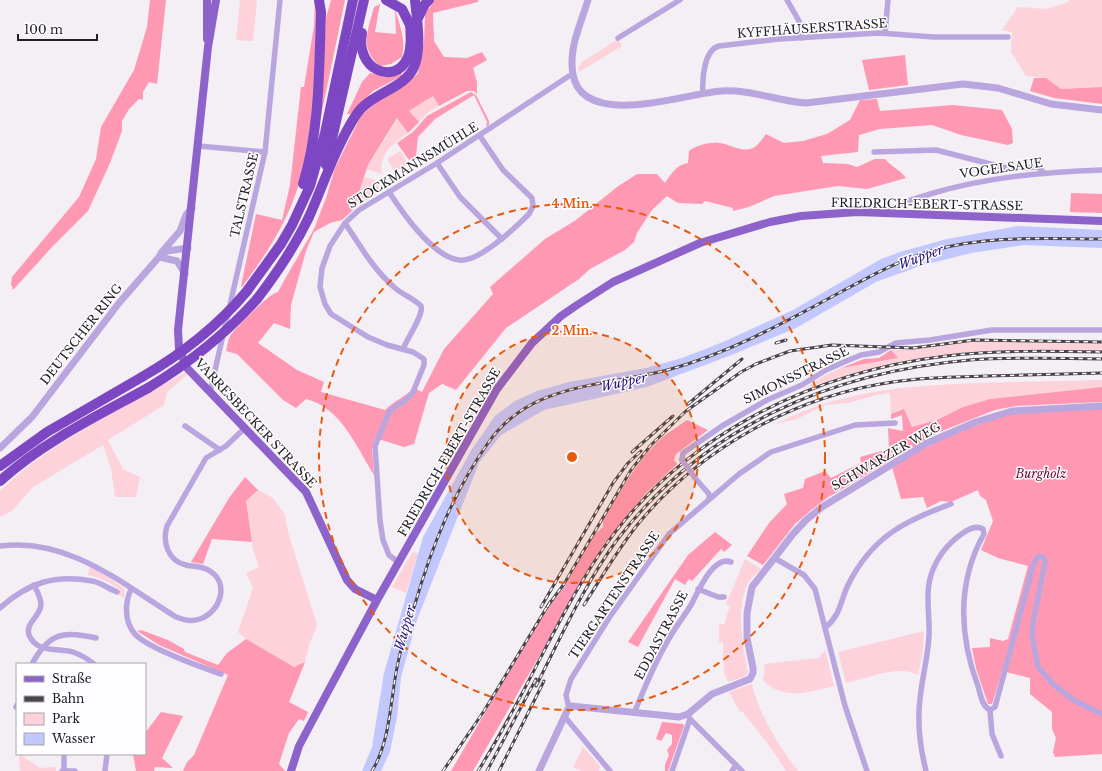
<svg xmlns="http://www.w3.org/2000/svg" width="1102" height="771" font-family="'Libre Baskerville',serif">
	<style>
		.green { fill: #fdd2db }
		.forest { fill: #fe98b3 }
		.water { fill: #c2c8fe }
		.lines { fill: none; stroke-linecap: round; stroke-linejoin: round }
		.minor { stroke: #baa6df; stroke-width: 5.5 }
		.tertiary { stroke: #baa6df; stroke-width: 7 }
		.primary { stroke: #8d62cb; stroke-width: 8 }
		.motorway { stroke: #7d47c3; stroke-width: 10 }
		.rail-casing { stroke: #484448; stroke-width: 3 }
		.rail { stroke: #fefdff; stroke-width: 1.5; stroke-dasharray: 4.5; stroke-linecap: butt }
		.minor-bridge { stroke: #baa6df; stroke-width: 5.5 }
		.motorway-bridge { stroke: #7d47c3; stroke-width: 10 }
		.ring { fill: none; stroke: #e8590c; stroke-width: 2; stroke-dasharray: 7 5 }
		.labels { text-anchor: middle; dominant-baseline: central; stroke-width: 3; stroke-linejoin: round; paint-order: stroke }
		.street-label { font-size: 12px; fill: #242124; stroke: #fefdff }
		.park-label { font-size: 12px; font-style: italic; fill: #690f33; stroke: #fefdff }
		.water-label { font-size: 13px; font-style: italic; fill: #241075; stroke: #fefdff }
		.centre { fill: #e8590c; stroke: #fefdff; stroke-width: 2 }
		.ring-label { font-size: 12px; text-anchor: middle; font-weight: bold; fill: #e8590c; stroke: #fefdff; stroke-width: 3; stroke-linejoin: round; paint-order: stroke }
	</style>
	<rect width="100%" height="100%" fill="#f4eef5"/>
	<!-- green -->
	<g class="green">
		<path d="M240 0H257L253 41 236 40Z"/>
		<path d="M1069 0H1102V87L1061 89 1046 78 1026 76 1011 52 1012 32 1002 30 1018 7 1046 9 1069 2Z"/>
		<path d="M618 39 622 46 579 72 578 68 582 62Z"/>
		<path d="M433 96 439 106 427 113 419 122 409 111Z"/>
		<path d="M398 118 408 133C394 143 378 154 382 174L366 169Z"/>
		<path d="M400 151 408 164 395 172 387 159Z"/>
		<path d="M363 177 375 180 382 191 357 206 355 198Z"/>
		<path d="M971 341 1102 344V351C1052 350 1002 348 952 354 901 360 852 372 804 389L826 375 841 368 897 358 891 350 920 349Z"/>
		<path d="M186 372 188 374 167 392 164 405 108 440 123 469 140 477 136 497H115L111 468 103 445 33 487 12 511 0 517V491C49 443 126 406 186 372Z"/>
		<path d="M1102 380V387L990 399 963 407 937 420 912 427 904 409 891 414 890 393 877 395 848 403 825 405 797 419 775 424C843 390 903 386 978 383 1019 382 1061 381 1102 380Z"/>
		<path d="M258 490 273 498 285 515 288 532 317 625 309 645 305 662 294 667 251 643 238 632 253 588 246 573 259 567 253 549 246 501Z"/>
		<path d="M413 551 418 554 406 593 392 587Z"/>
		<path d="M745 559 761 569C756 574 750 579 747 585 736 609 743 648 748 672L746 676 728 682 724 672 723 642H719V623L724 625 730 606 726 604Z"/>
		<path d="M90 566 121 586 125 590 124 598 119 595V589C111 583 99 577 88 575Z"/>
		<path d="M924 631 923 650 918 675C899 664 867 678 846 683L838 652Z"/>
		<path d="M825 650 834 686C809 692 782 701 763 680L765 669 764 664 819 658Z"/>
		<path d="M752 684C759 715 779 746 798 771H786L771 748 742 711 740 712 729 692Z"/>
		<path d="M583 747 600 766 599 771H581L573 767Z"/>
		<path d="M19 754 40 768 56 767V771H20Z"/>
	</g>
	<!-- forest -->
	<g class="forest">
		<path d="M150 0H166L157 84 149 82 143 92V100L139 99 129 109 122 121V131L110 163 88 211 53 246 13 290 11 284 12 277 79 197 96 159 101 127 134 70 147 27Z"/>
		<path d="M315 0 316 11C314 73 317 142 293 201 281 232 262 260 242 287L241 286 256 214 282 220 290 185 301 87H304L314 26Z"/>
		<path d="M331 0H345L321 116 326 18Z"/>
		<path d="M433 0H478V2L433 13 434 41 444 57 467 58 482 52 487 60 473 68 477 82V94L474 91H467L439 106 433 96 409 111 419 122 408 133 397 118 368 165 353 210 342 220 330 223 314 232 306 251 291 305 290 329 274 323 258 343 297 370 324 382 321 392 385 410C394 401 405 397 414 388L422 392 444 349 493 294 490 287 545 239 576 220 617 187 637 174H657L665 183C672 173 676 165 688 163L689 151C697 145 709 142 719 143 731 144 740 153 753 148 758 146 763 138 766 134L784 143 803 141 827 134 850 120 860 100 877 99 880 111 953 105 1002 110 1012 129 1013 143 1008 145 961 135 932 125 880 129 859 135 858 152 821 156 823 163 848 164 857 167 875 159H885C892 167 899 169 906 178L867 189 838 186 774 196 749 207 733 211V208L705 201 702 204 678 203 667 196 652 210 637 233 634 242 625 250 590 269 579 279 506 328 456 390 442 384 429 393 414 444 404 447 375 438 372 449 374 475C357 448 341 407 306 399L296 408 283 400 237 354 226 351C227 347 228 340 230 336 234 329 272 291 278 292L285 279 314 229 326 198 335 168 361 116 382 97 410 81 418 73 424 42 425 14 433 3Z"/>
		<path d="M380 4 375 32 396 34 395 9C400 26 406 40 402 57L391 64 380 66C359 49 368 30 374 7Z"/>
		<path d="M905 55 908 85 869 90 862 60Z"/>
		<path d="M401 72 402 76 373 91 350 114H347L362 82 370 73 386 77Z"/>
		<path d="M1034 78H1046L1061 89 1102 87V104L1054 98 1030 91Z"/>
		<path d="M471 92 476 95 489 121V125L486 127 487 122 474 95 435 119 418 137 416 156 409 160 397 143 413 132 427 116Z"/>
		<path d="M1071 193 1102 194V213L1070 212Z"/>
		<path d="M891 350 898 358 841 368 864 359 879 358Z"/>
		<path d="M1102 387V402L1016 406 995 410 937 433 827 498 810 511 795 524 763 565 747 556 769 523 787 504 784 494 803 488 805 479 825 471 831 478 861 463 860 457 889 449 888 428 903 431 902 415 891 419V414L904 409 912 427 937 420 963 407 990 399Z"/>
		<path d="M1102 408V754L1055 757 1053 752 1056 738 1052 729V712L1030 694V678L1002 671 992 704H988L976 668 972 648 990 647V638L1003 641 1008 639 1028 566 998 558 981 550 993 521 986 500 980 496 978 490 951 502 941 501 927 508 923 497 901 499 892 467 923 449 964 429 1011 414Z"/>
		<path d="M687 420 708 430 676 454 674 460 677 464 646 493 604 544 473 771H451L540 619 565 586 595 534 603 527V521C620 492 638 458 664 436 672 430 680 425 687 420Z"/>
		<path d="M245 477 258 490 246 501 252 542 212 539 203 564 191 562 229 498Z"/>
		<path d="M715 532 732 545 724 552 721 549 692 581 689 579 685 585 675 579 638 647 628 642 688 555Z"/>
		<path d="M141 630 168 640 184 649 185 652 218 665 227 653 246 639 294 667 305 662 289 702 308 712 304 721 299 719 289 733 279 764 285 771H183L187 762 194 755 228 675 159 645 137 631Z"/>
		<path d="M161 712 183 716 162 758 173 768 155 767 154 771H136L133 754H145V733Z"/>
		<path d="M662 722 683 724 684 726 668 771H665V765L669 755 667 750 672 744V735L666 733 661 741 656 739Z"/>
	</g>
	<!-- water -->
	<path class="water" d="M1018 226 1102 230V248L1024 245 971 253 920 266 876 282 796 328 734 354 647 387 544 410 501 435 479 463 417 620 401 677 397 717 390 752 381 771H362L372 747 384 673 423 537 472 449 495 416 515 401 537 391 569 382 646 368 682 358 723 342 793 310 881 259 900 252 947 239Z"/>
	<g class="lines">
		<!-- minor -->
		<g class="minor">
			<path d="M787 0 799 21 802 38"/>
			<path d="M885 33 888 0"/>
			<path d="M618 38 680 0"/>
			<path d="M703 93C702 79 704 50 719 46L779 39 879 33 934 37H1008"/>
			<path d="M199 146 265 152"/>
			<path d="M874 152 936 150 1010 169 1038 167 1044 173"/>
			<path d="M437 163 460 197 502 239"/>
			<path d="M389 192C402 212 437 263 464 260 483 258 516 227 529 214L533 206 532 198 503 170 480 136"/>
			<path d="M886 213C901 202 913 199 930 194 986 177 1044 172 1102 170"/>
			<path d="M345 223C360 246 374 270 395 288 403 295 413 298 421 306 424 314 407 339 403 349"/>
			<path d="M210 392 265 152 280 0"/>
			<path d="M185 426 220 450"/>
			<path d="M682 460 683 453 722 426 767 400 802 385 826 370 844 362 861 355 879 352 896 343 930 340 992 330H1102"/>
			<path d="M695 478 709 494V498"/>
			<path d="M0 546C68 537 121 583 176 617 184 620 191 622 200 619 220 612 230 584 210 571 203 566 194 567 186 565 168 561 162 542 167 526L206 458 226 446 245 428"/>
			<path d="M776 559 804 575 815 589 845 706 867 771"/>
			<path d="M398 562 389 555 383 540 380 521 375 446 389 412 397 405 404 402 413 392 424 365V359L413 352 387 345 368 337 331 314 325 304 320 287 322 268 330 246 345 223 359 210 437 163 569 76H573"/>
			<path d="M34 585C37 591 41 598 41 605 40 617 25 623 29 635 36 653 58 648 73 652 81 655 88 659 94 664"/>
			<path d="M131 589C125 603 124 620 134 633 146 648 201 667 221 674"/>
			<path d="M698 589 718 597H724"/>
			<path d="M0 608C28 583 54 574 92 581 100 582 109 589 117 592"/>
			<path d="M826 627C841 614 840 602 848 585 872 537 904 521 951 504"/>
			<path d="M32 664C49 633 63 630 96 638"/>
			<path d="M16 707 17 705"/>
			<path d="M569 708 566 695 571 679 609 618 669 534 739 474 771 452 855 425 895 423"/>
			<path d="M990 710 995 707 1033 566 1036 559 1039 556 1044 558 1045 562 1033 623 1032 635 1038 667 1054 685 1075 701 1102 714"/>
			<path d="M990 710 992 734 1001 756"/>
			<path d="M634 713C644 690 653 666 666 644 673 630 683 618 691 605 698 592 713 555 731 562"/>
			<path d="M688 714 690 719 742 771"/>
			<path d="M565 717 610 771"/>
			<path d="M64 770V754"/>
			<path d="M62 771H75"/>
			<path d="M105 771 107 754"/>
			<path d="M672 771 690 719"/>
			<path d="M732 771 736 765"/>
			<path d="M926 771C920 747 917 723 920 699 922 678 928 657 929 636 930 616 925 594 931 575 937 557 948 543 963 533 969 529 976 525 983 529L984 534C957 581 959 636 978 686 980 693 982 707 990 710"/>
		</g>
		<!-- tertiary -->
		<g class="tertiary">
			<path d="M588 0C582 20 572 41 572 62 570 135 681 94 721 91 750 89 777 101 806 103L963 84 998 88 1051 104 1102 110"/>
			<path d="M161 253 180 231 186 215 192 208"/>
			<path d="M159 257 177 261 185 274"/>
			<path d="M0 448 32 417 119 303 159 257 167 251 188 248"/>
			<path d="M539 771 568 709 571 706 679 717 688 714 712 694 750 679 753 673V668L747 638V613L752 587 793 534 806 520 822 507 927 443 976 422 1012 411 1102 406"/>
		</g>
		<!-- primary -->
		<g class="primary">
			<path d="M216 0 208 47 178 330 179 349 187 368 306 492 347 580 355 589 377 600"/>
			<path d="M207 39V0"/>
			<path d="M291 771 299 746 325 697 376 602 497 389 532 343 561 316 577 305 613 282 700 243 770 222 801 216 857 212 1102 221"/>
		</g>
		<!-- motorway -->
		<g class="motorway">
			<path d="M386 0 402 9 410 25"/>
			<path d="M417 20 425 4 429 0"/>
			<path d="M362 33C355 69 394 86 407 59 412 49 411 35 410 24"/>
			<path d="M326 165 364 0"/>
			<path d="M303 184C320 129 319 69 321 12L319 0"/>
			<path d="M247 291 281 244 292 225 310 186 325 133 353 0"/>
			<path d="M257 299C277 273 295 246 309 217 324 183 336 146 356 115 370 93 405 89 414 67 422 47 417 21 415 0"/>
			<path d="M0 466 47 432 142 377"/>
			<path d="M0 481C43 442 97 416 148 388"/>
		</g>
		<!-- rail casing -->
		<g class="rail-casing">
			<g id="rail">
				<path d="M776 343 786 340"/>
				<path d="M688 404 742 359"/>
				<path d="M632 452 673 416"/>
				<path d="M584 605C601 578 618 549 638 524 701 448 795 396 893 382 924 377 955 377 987 376 1025 375 1064 374 1102 373"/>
				<path d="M541 607 613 483 628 463 641 451"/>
				<path d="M547 607 564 584 631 470 651 445 686 411 741 372 756 364 790 351 832 345 913 348 974 340 1102 342"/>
				<path d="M536 686C561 637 584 585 617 540 703 427 831 372 970 360 1014 357 1058 358 1102 359"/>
				<path d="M372 771C392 738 390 695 399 658 403 640 409 622 415 604 432 546 453 493 488 443 531 381 606 387 671 369 725 354 776 327 824 301 860 282 896 260 935 250 990 235 1045 239 1102 239"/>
				<path d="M443 771 484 711 550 602"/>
				<path d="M478 771C522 702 553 625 598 556 677 438 807 373 946 356 998 350 1050 351 1102 352"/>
				<path d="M487 771 536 679"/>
				<path d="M499 771 544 681"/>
			</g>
		</g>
		<!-- rail -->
		<use href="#rail" class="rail"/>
		<!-- minor-bridge -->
		<path class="minor-bridge" d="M682 460 695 478"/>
		<!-- motorway-bridge -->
		<g class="motorway-bridge">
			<path d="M142 377C182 354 217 327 247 291"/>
			<path d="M148 388C189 363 225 335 257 299"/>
		</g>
	</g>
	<!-- distance rings -->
	<circle cx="572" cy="457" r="126" fill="#e8590c" fill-opacity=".12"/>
	<g class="ring">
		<circle cx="572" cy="457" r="126"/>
		<circle cx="572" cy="457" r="253"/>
	</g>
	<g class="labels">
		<!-- street labels -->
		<g class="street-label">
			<text transform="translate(812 28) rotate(-4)">KYFFHÄUSERSTRASSE</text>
			<text transform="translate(413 165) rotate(-32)">STOCKMANNSMÜHLE</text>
			<text transform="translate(1001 168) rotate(-8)">VOGELSAUE</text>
			<text transform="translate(244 195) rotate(-77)">TALSTRASSE</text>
			<text transform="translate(927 204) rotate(1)">FRIEDRICH-EBERT-STRASSE</text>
			<text transform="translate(81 334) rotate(-52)">DEUTSCHER RING</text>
			<text transform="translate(796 375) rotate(-26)">SIMONSSTRASSE</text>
			<text transform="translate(256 423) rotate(47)">VARRESBECKER STRASSE</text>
			<text transform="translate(449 452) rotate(-60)">FRIEDRICH-EBERT-STRASSE</text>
			<text transform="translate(886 456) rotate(-30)">SCHWARZER WEG</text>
			<text transform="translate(614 595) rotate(-56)">TIERGARTENSTRASSE</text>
			<text transform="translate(661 635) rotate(-62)">EDDASTRASSE</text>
		</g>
		<!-- park labels -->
		<g class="park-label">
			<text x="1041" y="473">Burgholz</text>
		</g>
		<!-- water labels -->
		<g class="water-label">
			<text transform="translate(921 257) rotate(-20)">Wupper</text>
			<text transform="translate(624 382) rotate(-12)">Wupper</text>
			<text transform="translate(405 628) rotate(-74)">Wupper</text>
		</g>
	</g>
	<circle cx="572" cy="457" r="6" class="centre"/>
	<g class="ring-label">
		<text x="572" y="208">4 Min.</text>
		<text x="572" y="335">2 Min.</text>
	</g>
	<!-- legend -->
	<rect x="16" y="663" width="130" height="92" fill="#fefdff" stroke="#a7a5a7"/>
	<rect x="24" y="676" width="20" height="6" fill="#8d62cb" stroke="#a7a5a7"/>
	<text x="52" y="683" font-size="12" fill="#242124">Straße</text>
	<rect x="24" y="696" width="20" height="6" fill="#484448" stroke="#a7a5a7"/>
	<text x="52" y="703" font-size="12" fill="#242124">Bahn</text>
	<rect x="24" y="713" width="20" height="12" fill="#fdd2db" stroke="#a7a5a7"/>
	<text x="52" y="723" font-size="12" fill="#242124">Park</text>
	<rect x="24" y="733" width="20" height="12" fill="#c2c8fe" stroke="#a7a5a7"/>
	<text x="52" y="743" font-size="12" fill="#242124">Wasser</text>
	<!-- scale -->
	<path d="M18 34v6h79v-6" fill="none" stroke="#242124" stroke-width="2"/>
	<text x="24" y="34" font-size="12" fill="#242124" stroke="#fefdff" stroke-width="3" paint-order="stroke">100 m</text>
</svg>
